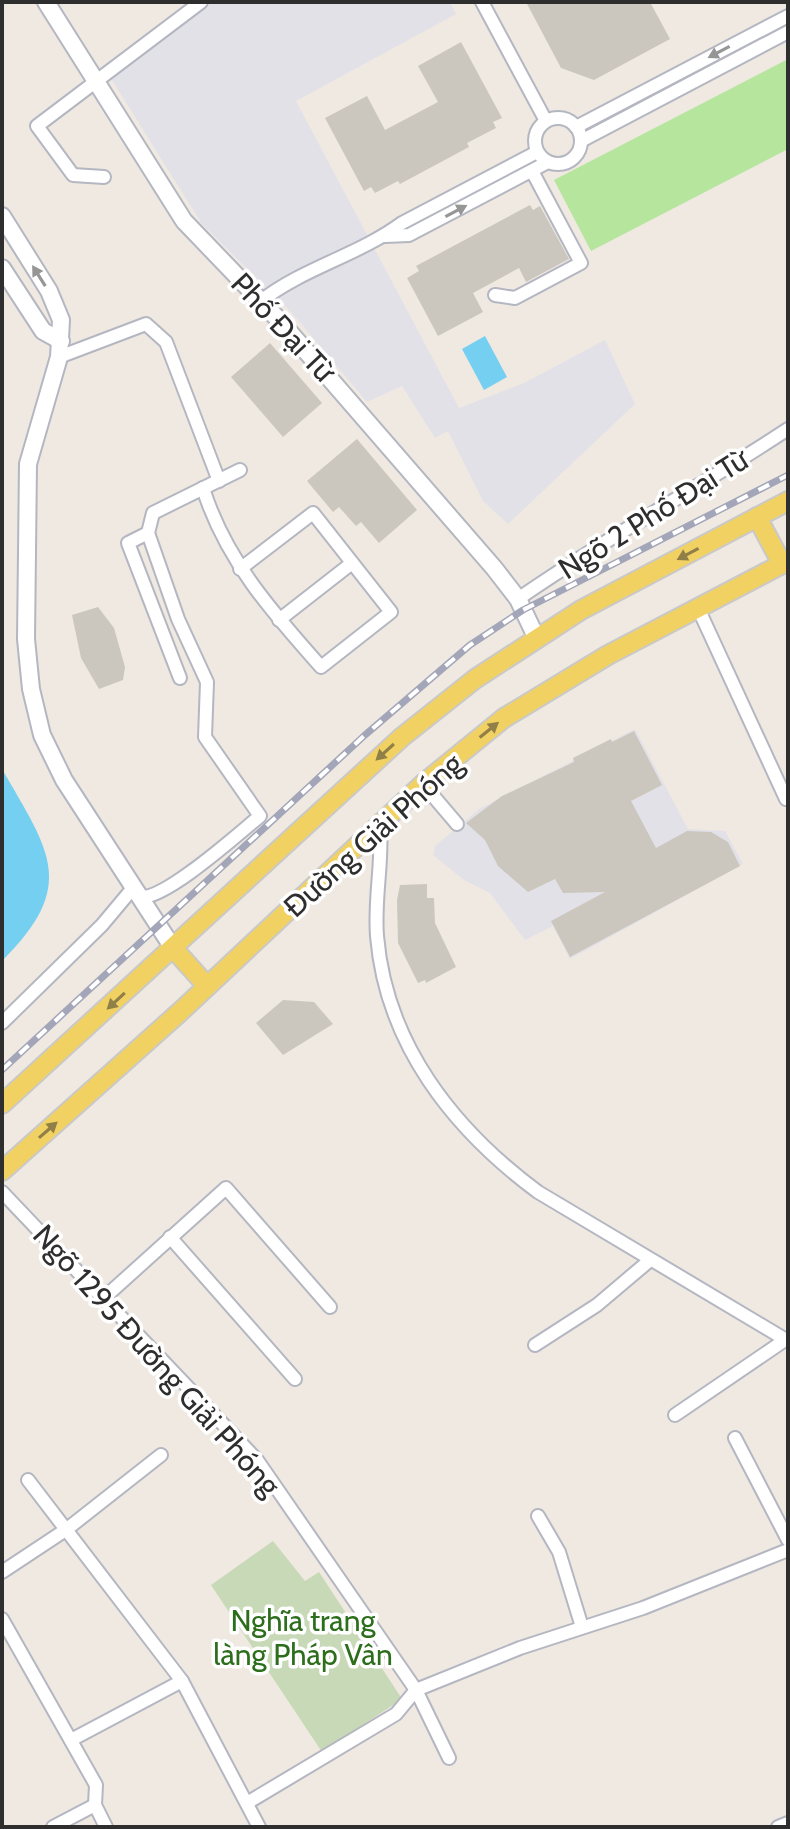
<svg xmlns="http://www.w3.org/2000/svg" width="790" height="1829" font-family="Cabin,sans-serif">
	<style>
		.industrial { fill: #e3e1e8 }
		.green { fill: #b6e59e }
		.cemetery { fill: #c8d9b8 }
		.water { fill: #75cff0 }
		.building { fill: #cbc7bf }
		.lines { fill: none; stroke-linecap: round; stroke-linejoin: round }
		.street-casing { stroke: #b4b7c1; stroke-width: 16 }
		.secondary-casing { stroke: #b4b7c1; stroke-width: 20 }
		.primary-casing { stroke: #c9c9c9; stroke-width: 22 }
		.street { stroke: #fff; stroke-width: 12 }
		.secondary { stroke: #fff; stroke-width: 16 }
		.primary { stroke: #f2d163; stroke-width: 18 }
		.rail-casing { stroke: #a3a6b8; stroke-width: 7 }
		.rail { stroke: #fff; stroke-width: 4; stroke-dasharray: 12; stroke-linecap: butt }
		.oneway { fill: #969696 }
		.oneway2 { fill: #908048 }
		.labels { text-anchor: middle; dominant-baseline: central; stroke-width: 7; stroke-linejoin: round; paint-order: stroke }
		.street-label { font-size: 30px; fill: #2e2e2e; stroke: #fff }
		.park-label { font-size: 30px; fill: #2c6e1b; stroke: #fff }
	</style>
	<rect width="100%" height="100%" fill="#efe9e1"/>
	<!-- industrial -->
	<g class="industrial">
		<path d="M212 2H450L456 14 296 101 459 408 524 383 605 340 635 404 508 524 483 501 448 431 435 438 402 386 367 402 291 312 202 224 110 77Z"/>
		<path d="M635 729 688 829 725 831 743 864 570 959 553 926 525 940 490 893 464 880 433 855 435 846 479 809Z"/>
	</g>
	<!-- green -->
	<path class="green" d="M788 59V149L591 251 554 180Z"/>
	<!-- cemetery -->
	<path class="cemetery" d="M273 1541 305 1581 319 1572 402 1699 322 1752 211 1585Z"/>
	<!-- water -->
	<g class="water">
		<path d="M485 336 507 377 484 390 462 349Z"/>
		<path d="M2 769C49 851 79 885 2 961Z"/>
	</g>
	<!-- building -->
	<g class="building">
		<path d="M526 2H650L670 39 594 80 561 68Z"/>
		<path d="M461 42 502 118 493 122 496 128 467 143 469 147 400 184 398 181 375 193 371 187 364 191 325 118 367 96 385 130 438 102 418 66Z"/>
		<path d="M530 205 533 210 540 206 569 259 526 282 519 268 473 293 483 312 438 336 407 278 419 271 416 266Z"/>
		<path d="M270 343 322 403 283 437 231 377Z"/>
		<path d="M357 439 417 510 379 543 361 522 356 526 339 507 333 512 307 481Z"/>
		<path d="M98 607 114 628 125 667 123 680 99 689 81 658 72 615Z"/>
		<path d="M634 731 662 785 631 801 656 848 687 831 711 832 728 842 740 866 570 957 551 921 605 892 563 893 555 879 528 892 498 866 485 840 466 823 502 796 574 762 573 758 611 739 612 742Z"/>
		<path d="M427 884V898H434L435 923 456 967 426 983 425 980 418 983 398 943 397 900 400 885Z"/>
		<path d="M283 1000 314 1002 333 1024 283 1055 256 1023Z"/>
	</g>
	<g class="lines">
		<!-- street casing -->
		<g class="street-casing">
			<g id="street">
				<path d="M482 2 546 121"/>
				<circle cx="558" cy="141" r="23"/>
				<path d="M576 127 788 16"/>
				<path d="M581 141 788 32"/>
				<path d="M104 177 73 175 37 126 201 2"/>
				<path d="M385 236 409 235 548 162"/>
				<path d="M495 295 515 298 581 263 532 171"/>
				<path d="M261 301C303 268 359 255 402 223L537 152"/>
				<path d="M59 357 146 324 166 342 219 481"/>
				<path d="M203 488C225 559 272 612 321 667L391 612 313 513 240 569"/>
				<path d="M148 533 128 543 180 678"/>
				<path d="M518 599C605 538 699 488 788 429"/>
				<path d="M698 608 786 799"/>
				<path d="M279 620 352 563"/>
				<path d="M423 784 457 824"/>
				<path d="M380 825C383 862 374 898 377 936 386 1044 453 1129 538 1192L788 1341"/>
				<path d="M139 897C164 901 238 834 260 816L205 737 207 682 178 619 148 533 153 513 240 470"/>
				<path d="M2 1023 102 925 133 888"/>
				<path d="M2 1192 257 1460 416 1690 449 1758"/>
				<path d="M170 1237 295 1379"/>
				<path d="M105 1297 226 1188 330 1307"/>
				<path d="M535 1345 597 1305 649 1261"/>
				<path d="M675 1415 785 1340"/>
				<path d="M735 1438 788 1540"/>
				<path d="M28 1480 182 1681 259 1827"/>
				<path d="M538 1516 559 1552 582 1627"/>
				<path d="M2 1572 67 1529 161 1455"/>
				<path d="M2 1619 96 1785 95 1805 106 1827"/>
				<path d="M71 1740 182 1681"/>
				<path d="M247 1803 396 1714 416 1690 520 1648 643 1608 788 1550"/>
				<path d="M53 1827 95 1805"/>
				<path d="M778 1827 788 1823"/>
			</g>
		</g>
		<!-- secondary casing -->
		<g class="secondary-casing">
			<g id="secondary">
				<path d="M46 2 184 221 279 320 494 568 518 599 537 639"/>
				<path d="M2 216 49 291 61 320 59 357 28 464 26 639 31 689 42 735 64 780 173 948"/>
				<path d="M2 268 43 331 61 341"/>
			</g>
		</g>
		<!-- primary casing -->
		<g class="primary-casing">
			<g id="primary">
				<path d="M757 517 782 564"/>
				<path d="M173 948 207 986"/>
				<path d="M2 1104 402 737 475 679 581 610 788 501"/>
				<path d="M2 1171 181 1011 423 784 504 718 608 655 788 561"/>
			</g>
		</g>
		<!-- street -->
		<use href="#street" class="street"/>
		<!-- secondary -->
		<use href="#secondary" class="secondary"/>
		<!-- primary -->
		<use href="#primary" class="primary"/>
		<!-- rail casing -->
		<g class="rail-casing">
			<path id="rail" d="M2 1070 365 735 470 645 523 610 788 475"/>
		</g>
		<!-- rail -->
		<use href="#rail" class="rail"/>
	</g>
	<!-- one-way arrows -->
	<defs><path id="oneway-solid" d="M-6-.8H1V-3.2L6.5 0L1 3.2V.8H-6Z" transform="scale(2)"/></defs>
	<g class="oneway">
		<use href="#oneway-solid" transform="translate(719 52) rotate(152)"/>
		<use href="#oneway-solid" transform="translate(456 211) rotate(-28)"/>
		<use href="#oneway-solid" transform="translate(39 276) rotate(-122)"/>
	</g>
	<g class="oneway2">
		<use href="#oneway-solid" transform="translate(688 554) rotate(152)"/>
		<use href="#oneway-solid" transform="translate(489 730) rotate(-39)"/>
		<use href="#oneway-solid" transform="translate(385 752) rotate(138)"/>
		<use href="#oneway-solid" transform="translate(116 1001) rotate(137)"/>
		<use href="#oneway-solid" transform="translate(48 1130) rotate(-41)"/>
	</g>
	<g class="labels">
		<!-- street labels -->
		<g class="street-label">
			<text transform="translate(283 327) rotate(47)">Phố Đại Từ</text>
			<text transform="translate(653 514) rotate(-32)">Ngõ 2 Phố Đại Từ</text>
			<text transform="translate(373 835) rotate(-42)">Đường Giải Phóng</text>
			<text transform="translate(157 1360) rotate(48)">Ngõ 1295 Đường Giải Phóng</text>
		</g>
		<!-- park labels -->
		<g class="park-label">
			<text x="303" y="1620">Nghĩa trang<tspan x="303" dy="34">làng Pháp Vân</tspan></text>
		</g>
	</g>
	<!-- border -->
	<rect width="790" height="1829" fill="none" stroke="#2e2e2e" stroke-width="8"/>
</svg>
